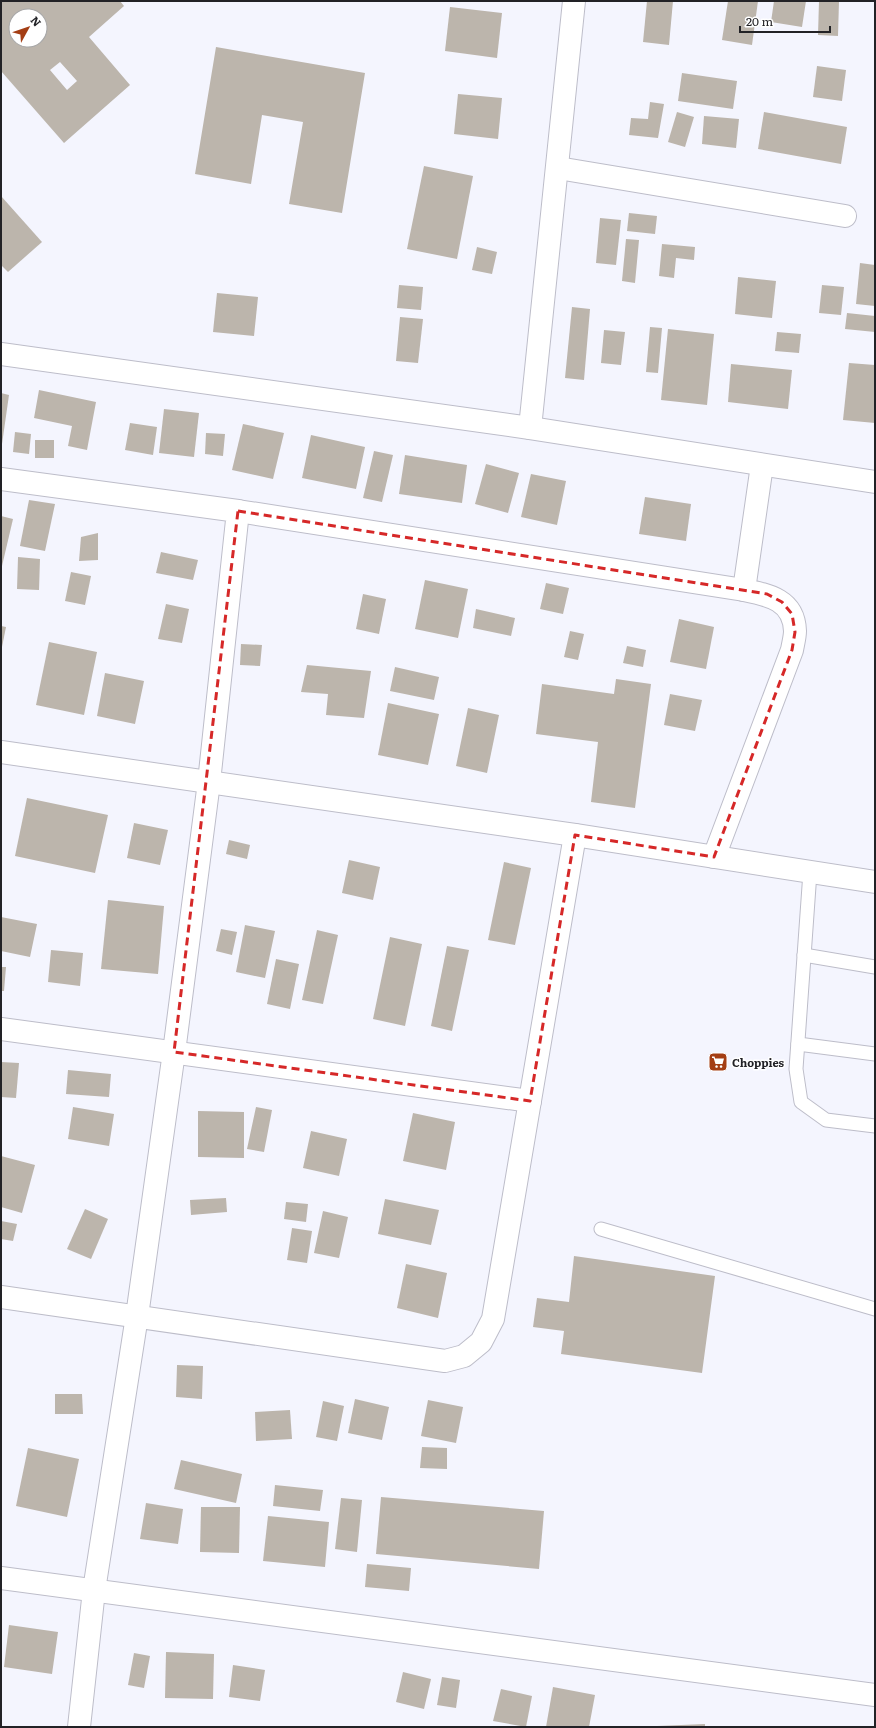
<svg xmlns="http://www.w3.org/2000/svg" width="876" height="1728" font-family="Literata,serif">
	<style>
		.building { fill: #bcb5ac; fill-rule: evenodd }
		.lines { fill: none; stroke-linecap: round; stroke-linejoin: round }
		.lane-casing { stroke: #bdbdc9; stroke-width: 15 }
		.street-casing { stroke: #bdbdc9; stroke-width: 24 }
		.lane { stroke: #fff; stroke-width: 13 }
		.street { stroke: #fff; stroke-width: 22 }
		.marked { fill: none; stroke: #d62828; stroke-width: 3; stroke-dasharray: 8 5; stroke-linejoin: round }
		.labels { text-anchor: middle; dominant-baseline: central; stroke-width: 3; stroke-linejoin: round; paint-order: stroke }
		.poi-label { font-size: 11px; font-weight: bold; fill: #222226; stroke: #fff; text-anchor: start }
	</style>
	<rect width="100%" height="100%" fill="#f4f5fe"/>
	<!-- building -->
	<g class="building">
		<path d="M1 1H120L124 6 89 37 130 85 64 143 1 71ZM16 16H40V40H16ZM60 62 77 81 67 90 50 70Z"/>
		<path d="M647 1H673L669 45 643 42Z"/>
		<path d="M728 1H758L752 45 722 40Z"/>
		<path d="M774 1H806L802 27 771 22Z"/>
		<path d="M819 1H839L838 36 818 35Z"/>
		<path d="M450 7 502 13 497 58 445 51Z"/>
		<path d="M216 47 365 73 342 213 289 204 303 122 262 115 251 184 195 174Z"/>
		<path d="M817 66 846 70 842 101 813 97Z"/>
		<path d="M682 73 737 81 733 109 678 101Z"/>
		<path d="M458 94 502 98 498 139 454 134Z"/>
		<path d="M650 102 664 104 658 138 629 135 631 118 648 119Z"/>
		<path d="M677 112 694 117 685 147 668 142Z"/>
		<path d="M764 112 847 127 841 164 758 149Z"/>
		<path d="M704 116 739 119 736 148 702 144Z"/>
		<path d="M424 166 473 176 457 259 407 249Z"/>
		<path d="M1 196 42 242 8 272 1 265Z"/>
		<path d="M629 213 657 216 655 234 627 231Z"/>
		<path d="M600 218 621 220 616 265 596 263Z"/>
		<path d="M626 239 639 240 635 283 622 281Z"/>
		<path d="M662 244 695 247 694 260 676 258 674 278 659 276Z"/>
		<path d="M477 247 497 252 492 274 472 270Z"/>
		<path d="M860 263 875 265V306L856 304Z"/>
		<path d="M738 277 776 281 772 318 735 314Z"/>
		<path d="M399 285 423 287 421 310 397 308Z"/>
		<path d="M822 285 844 287 841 315 819 313Z"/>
		<path d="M217 293 258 297 254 336 213 332Z"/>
		<path d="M572 307 590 309 584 380 565 378Z"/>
		<path d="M847 313 875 316V332L845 329Z"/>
		<path d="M400 317 423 319 418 363 396 361Z"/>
		<path d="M650 327 662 328 658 373 646 372Z"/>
		<path d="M668 329 714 334 707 405 661 400Z"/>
		<path d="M604 330 625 332 621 365 601 363Z"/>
		<path d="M777 332 801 334 799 353 775 351Z"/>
		<path d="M849 363 875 365V423L843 420Z"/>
		<path d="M731 364 792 370 788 409 728 402Z"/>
		<path d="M39 390 96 402 87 450 68 446 72 426 34 418Z"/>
		<path d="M1 393 9 395 2 444 1 443Z"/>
		<path d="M164 409 199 413 194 457 159 453Z"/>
		<path d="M130 423 157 427 153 455 125 450Z"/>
		<path d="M243 424 284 433 273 479 232 470Z"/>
		<path d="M15 432 31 434 29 454 13 452Z"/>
		<path d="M206 433 225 434 223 456 205 454Z"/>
		<path d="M311 435 365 447 356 489 302 478Z"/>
		<rect x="35" y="440" width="19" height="18"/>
		<path d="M374 451 393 455 382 502 363 498Z"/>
		<path d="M405 455 467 465 462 503 399 494Z"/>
		<path d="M486 464 519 473 508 513 475 504Z"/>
		<path d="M531 474 566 481 557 525 521 517Z"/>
		<path d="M645 497 691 504 686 541 639 534Z"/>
		<path d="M29 500 55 504 45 551 20 546Z"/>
		<path d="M1 516 13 519 2 566H1Z"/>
		<path d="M98 533V560L79 561 81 537Z"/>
		<path d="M161 552 198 560 193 580 156 573Z"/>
		<path d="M18 557 40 559 39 590 17 589Z"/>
		<path d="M71 572 91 576 85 605 65 601Z"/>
		<path d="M425 580 468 589 458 638 415 629Z"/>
		<path d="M546 583 569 588 563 614 540 609Z"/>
		<path d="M363 594 386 599 379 634 356 629Z"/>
		<path d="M166 604 189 609 182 643 158 639Z"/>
		<path d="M476 609 515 618 511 636 473 628Z"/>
		<path d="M679 619 714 627 706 669 670 662Z"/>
		<path d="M1 626 6 627 2 647H1Z"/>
		<path d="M570 631 584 634 578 660 564 657Z"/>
		<path d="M49 642 97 652 84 715 36 705Z"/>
		<path d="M241 644 262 645 260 666 240 665Z"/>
		<path d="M627 646 646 650 643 667 623 663Z"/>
		<path d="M307 665 371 671 364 718 326 715 328 694 301 692Z"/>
		<path d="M395 667 439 677 434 700 390 691Z"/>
		<path d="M105 673 144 681 135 724 97 716Z"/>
		<path d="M616 679 651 684 635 808 591 802 598 742 536 734 542 684 614 694Z"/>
		<path d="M670 694 702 700 695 731 664 725Z"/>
		<path d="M388 703 439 714 428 765 378 755Z"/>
		<path d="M468 708 499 715 487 773 456 766Z"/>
		<path d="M27 798 108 815 95 873 15 856Z"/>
		<path d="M134 823 168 830 160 865 127 858Z"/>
		<path d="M229 840 250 845 247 859 226 854Z"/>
		<path d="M349 860 380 867 373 900 342 893Z"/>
		<path d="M504 862 531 868 515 945 488 940Z"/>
		<path d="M108 900 164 906 158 974 101 969Z"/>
		<path d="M1 917 37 924 30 957 1 951Z"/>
		<path d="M245 925 275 931 265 978 236 972Z"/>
		<path d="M221 929 237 932 232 955 216 951Z"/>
		<path d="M317 930 338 935 323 1004 302 1000Z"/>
		<path d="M390 937 422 944 405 1026 373 1019Z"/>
		<path d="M447 946 469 950 452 1031 431 1026Z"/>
		<path d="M51 950 83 953 80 986 48 982Z"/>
		<path d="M276 959 299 964 290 1009 267 1004Z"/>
		<path d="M1 967H6L4 991H1Z"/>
		<path d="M1 1062 19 1063 16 1098 1 1097Z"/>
		<path d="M68 1070 111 1074 109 1097 66 1094Z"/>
		<path d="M73 1107 114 1114 109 1146 68 1139Z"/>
		<path d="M256 1107 272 1110 264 1152 247 1149Z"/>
		<path d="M198 1111 244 1112V1158L198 1157Z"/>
		<path d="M413 1113 455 1122 446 1170 403 1161Z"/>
		<path d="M311 1131 347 1139 339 1176 303 1168Z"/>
		<path d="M1 1156 35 1165 22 1213 1 1207Z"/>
		<path d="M226 1198 227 1212 191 1215 190 1200Z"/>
		<path d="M385 1199 439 1210 431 1245 378 1234Z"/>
		<path d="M286 1202 308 1204 306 1222 284 1219Z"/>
		<path d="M85 1209 108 1219 91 1259 67 1249Z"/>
		<path d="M323 1211 348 1217 339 1258 314 1253Z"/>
		<path d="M1 1221 17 1224 13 1241 1 1239Z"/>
		<path d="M292 1228 312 1231 307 1263 287 1260Z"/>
		<path d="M574 1256 715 1276 702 1373 561 1354 564 1331 533 1327 537 1298 569 1302Z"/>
		<path d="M406 1264 447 1273 438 1318 397 1308Z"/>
		<path d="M177 1365 203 1366 202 1399 176 1397Z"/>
		<path d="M55 1394H82L83 1414H55Z"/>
		<path d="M355 1399 389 1407 382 1440 348 1433Z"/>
		<path d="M428 1400 463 1407 456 1443 421 1436Z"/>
		<path d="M323 1401 344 1406 337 1441 316 1437Z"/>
		<path d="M290 1410 292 1439 256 1441 255 1412Z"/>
		<path d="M422 1447 447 1448V1469L420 1468Z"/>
		<path d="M28 1448 79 1459 67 1517 16 1506Z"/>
		<path d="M181 1460 242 1474 236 1503 174 1489Z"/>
		<path d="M275 1485 323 1490 320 1511 273 1506Z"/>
		<path d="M381 1497 544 1511 539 1569 376 1554Z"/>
		<path d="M341 1498 362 1500 357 1552 335 1549Z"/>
		<path d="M146 1503 183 1509 178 1544 140 1539Z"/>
		<path d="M201 1507H240L239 1553 200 1552Z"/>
		<path d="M268 1516 329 1522 325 1567 263 1561Z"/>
		<path d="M367 1564 411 1568 409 1591 365 1587Z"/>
		<path d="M9 1625 58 1632 52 1674 4 1667Z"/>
		<path d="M166 1652 214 1654 213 1699 165 1698Z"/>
		<path d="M134 1653 150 1656 144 1688 128 1685Z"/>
		<path d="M233 1665 265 1670 260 1701 229 1697Z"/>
		<path d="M403 1672 431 1679 424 1709 396 1702Z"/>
		<path d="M442 1677 460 1680 456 1708 437 1705Z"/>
		<path d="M553 1687 595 1695 589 1727H546Z"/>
		<path d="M501 1689 532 1696 526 1727 493 1721Z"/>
		<path d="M705 1724V1727H658L657 1726Z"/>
	</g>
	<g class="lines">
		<!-- lane casing -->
		<g class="lane-casing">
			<g id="lane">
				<path d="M810 872 796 1069 801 1102 826 1120 875 1126"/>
				<path d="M804 955 875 967"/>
				<path d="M798 1044 875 1054"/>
				<path d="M601 1229 875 1309"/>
			</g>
		</g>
		<!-- street casing -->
		<g class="street-casing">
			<g id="street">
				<path d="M558 168 845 216"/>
				<path d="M1 354 530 428 875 482"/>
				<path d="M530 428 574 1"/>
				<path d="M1 479 238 511 209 782 174 1052 137 1316 94 1590 79 1727"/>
				<path d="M238 511 744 590C769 595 794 600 795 631 795 637 793 644 792 650L714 857"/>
				<path d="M744 590 762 465"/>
				<path d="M1 752 575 835 875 882"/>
				<path d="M1 1029 530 1101"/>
				<path d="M1 1297 445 1361 464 1356 481 1342 493 1319 575 835"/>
				<path d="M1 1578 875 1695"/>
			</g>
		</g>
		<!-- lane -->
		<use href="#lane" class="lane"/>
		<!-- street -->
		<use href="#street" class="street"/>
	</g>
	<!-- marked area -->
	<path class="marked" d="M238 511 767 594 782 602 792 614 795 632 792 650 714 857 575 835 530 1101 174 1052Z"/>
	<!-- icons -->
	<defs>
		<g id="supermarket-square" transform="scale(1)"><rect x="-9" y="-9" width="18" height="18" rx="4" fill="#a43e14" stroke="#fff"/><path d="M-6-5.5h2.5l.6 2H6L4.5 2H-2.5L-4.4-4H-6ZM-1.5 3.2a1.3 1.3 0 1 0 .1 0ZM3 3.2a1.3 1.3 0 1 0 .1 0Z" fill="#fff"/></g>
	</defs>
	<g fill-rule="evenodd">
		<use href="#supermarket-square" x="718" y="1062"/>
	</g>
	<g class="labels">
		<!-- poi labels -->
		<g class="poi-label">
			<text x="732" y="1062">Choppies</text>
		</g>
	</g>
	<!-- border -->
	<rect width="876" height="1728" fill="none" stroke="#222226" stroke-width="4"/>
	<!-- north arrow -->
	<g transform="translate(28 28) rotate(50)"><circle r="19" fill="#ffffff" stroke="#a7a7a8"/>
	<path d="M0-3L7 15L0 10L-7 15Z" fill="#a43e14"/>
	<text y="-6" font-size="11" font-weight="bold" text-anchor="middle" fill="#222226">N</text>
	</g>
	<!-- scale -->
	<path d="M740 26v6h90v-6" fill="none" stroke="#222226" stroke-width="2"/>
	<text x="746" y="26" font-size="12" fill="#222226" stroke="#ffffff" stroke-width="3" paint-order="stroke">20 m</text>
</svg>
